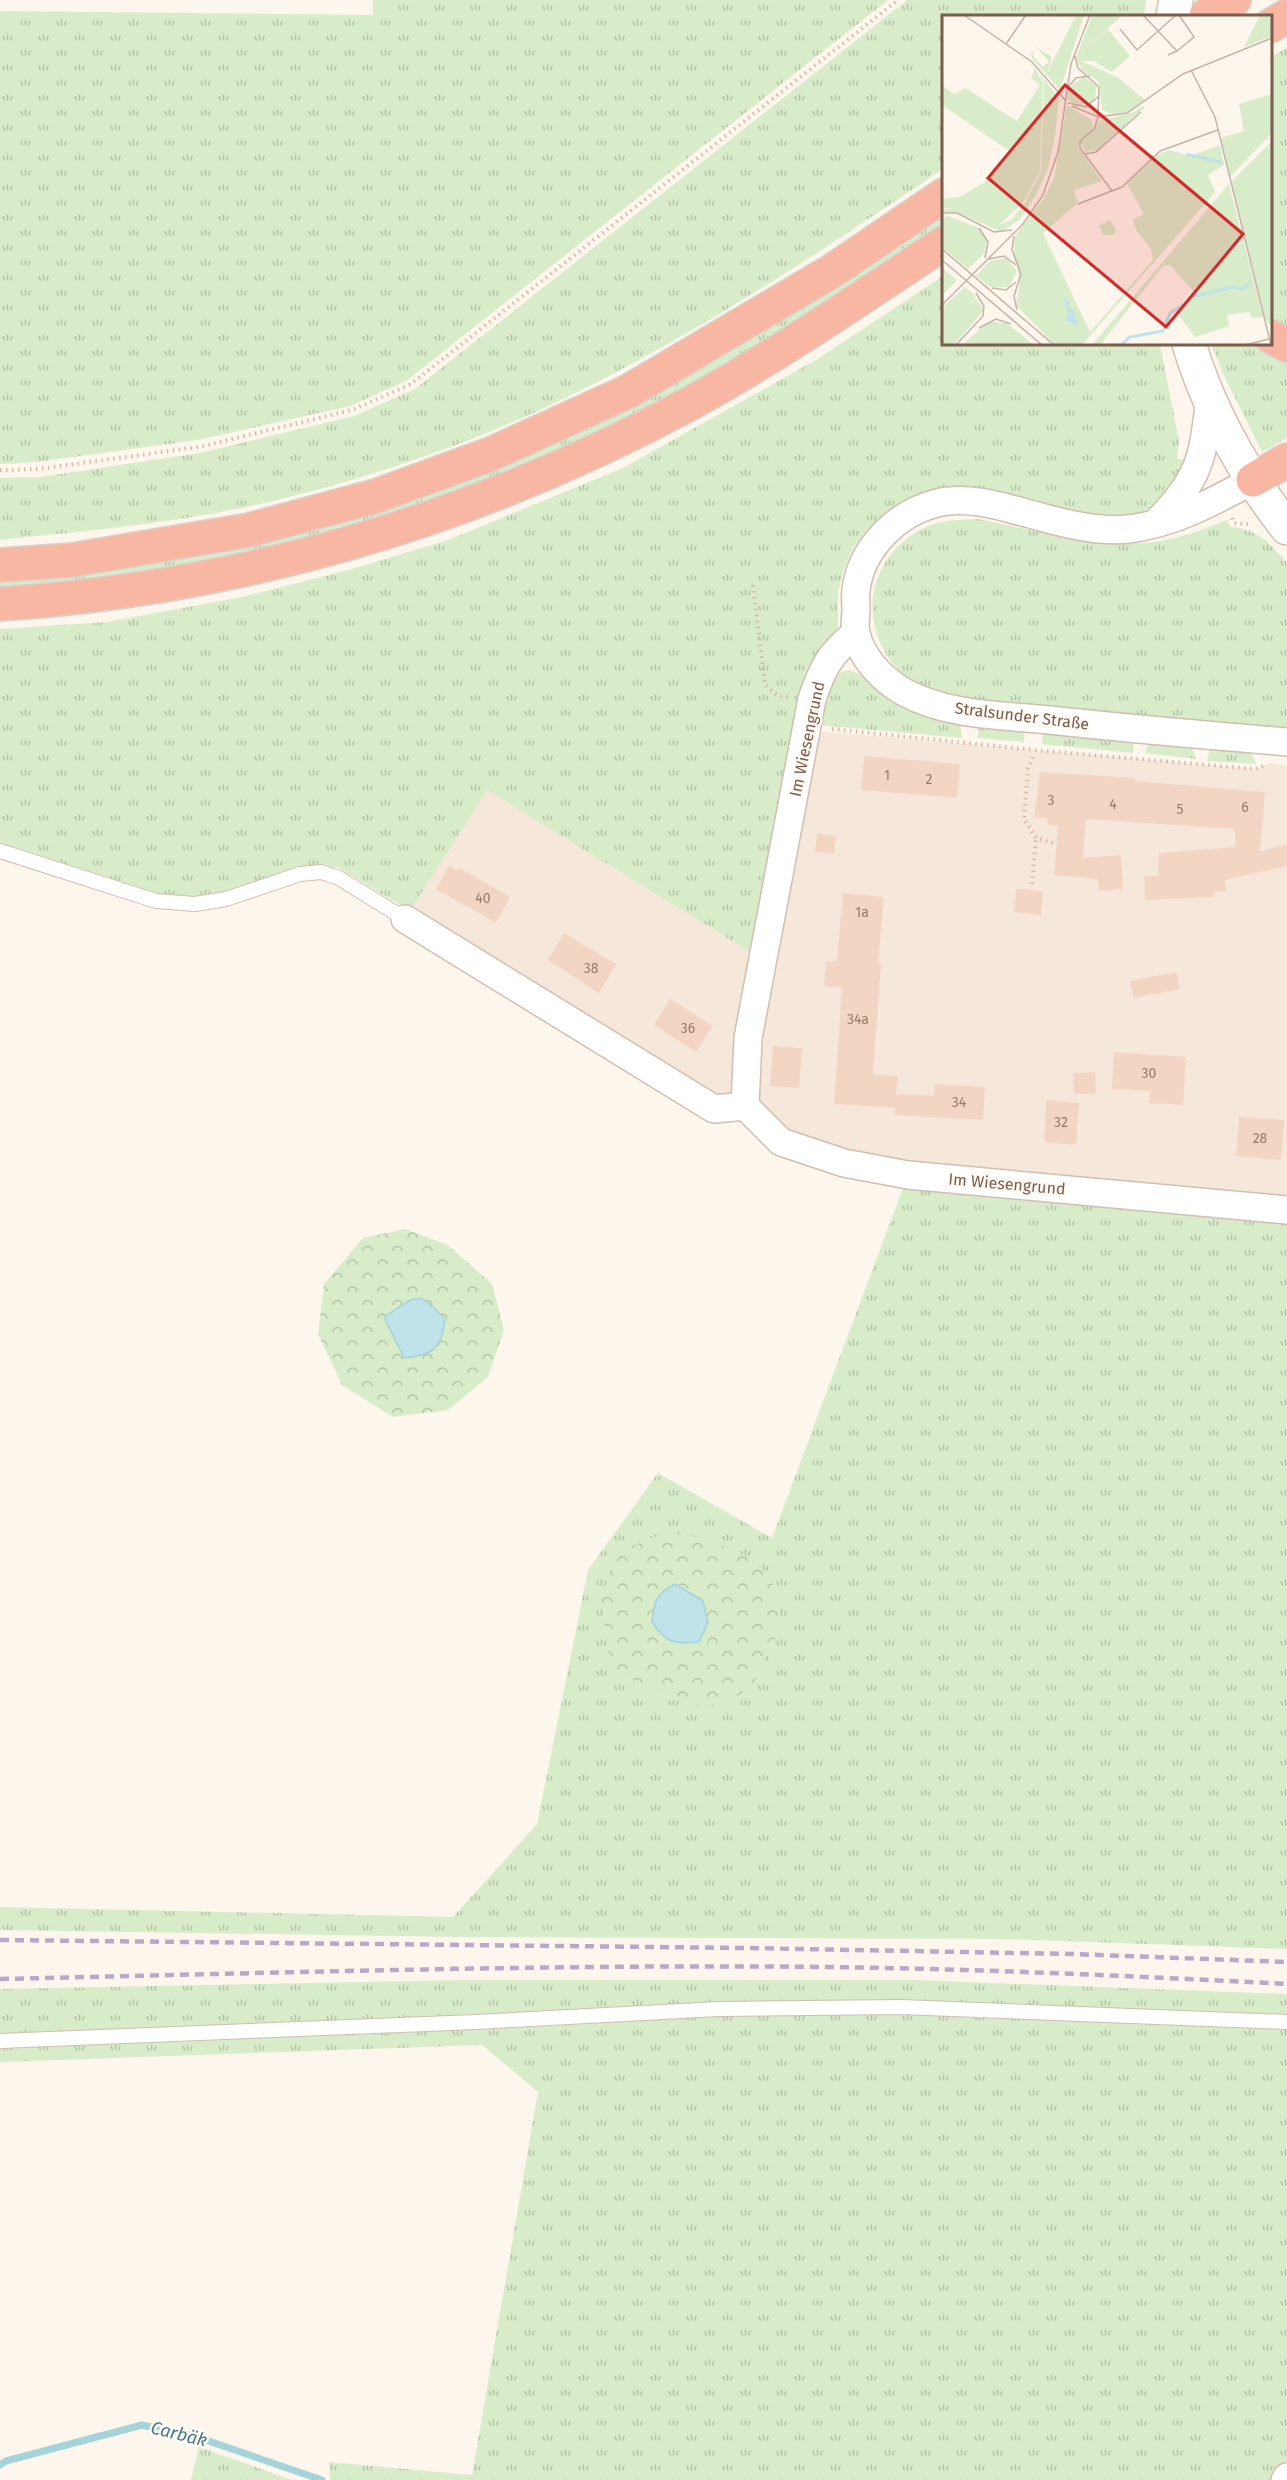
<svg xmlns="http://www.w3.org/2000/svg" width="1287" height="2480" font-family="'Fira Sans',sans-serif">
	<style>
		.residential { fill: #f5e8da }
		.grass { fill: url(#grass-tufts); fill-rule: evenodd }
		.forest { fill: url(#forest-crowns); fill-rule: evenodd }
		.water { fill: #bfe3e8; stroke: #a5d3da; stroke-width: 1.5 }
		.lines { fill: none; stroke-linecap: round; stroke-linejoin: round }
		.stream { stroke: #a5d3da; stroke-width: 7 }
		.building { fill: #f3d5c3 }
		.lane-casing { stroke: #d1beb0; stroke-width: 16 }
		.street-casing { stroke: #d1beb0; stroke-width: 30 }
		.secondary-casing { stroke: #d6c0b0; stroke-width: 36 }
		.highway-casing { stroke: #dad1cd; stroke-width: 36 }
		.path { stroke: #d9b8a5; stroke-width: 4; stroke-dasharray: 1.5 4.5; stroke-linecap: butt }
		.lane { stroke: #fff; stroke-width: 14 }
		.street { stroke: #fff; stroke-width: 27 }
		.secondary { stroke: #fff; stroke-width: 33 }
		.highway { stroke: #f7b7a3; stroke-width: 33 }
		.rail { stroke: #b9a8c9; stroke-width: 4.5; stroke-dasharray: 9 6; stroke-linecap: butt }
		.labels { text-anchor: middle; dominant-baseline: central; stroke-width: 5; stroke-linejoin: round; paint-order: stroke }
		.number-label { font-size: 14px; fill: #987a6a }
		.street-label { font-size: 16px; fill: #7a5c4d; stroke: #fffaf3 }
		.water-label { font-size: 18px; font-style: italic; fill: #437c86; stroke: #fffaf3 }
		.inset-river { fill: none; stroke: #bfe3e8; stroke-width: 3 }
		.inset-road { fill: none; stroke: #c5b3a7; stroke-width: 1.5 }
		.view { fill: #d62828; fill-opacity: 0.15; stroke: #d62828; stroke-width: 3 }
		.inset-edge { fill: none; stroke: #7a5c4d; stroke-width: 3 }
	</style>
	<defs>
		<pattern id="grass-tufts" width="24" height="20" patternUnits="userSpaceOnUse" patternTransform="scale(1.5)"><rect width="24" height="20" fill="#d8ecc9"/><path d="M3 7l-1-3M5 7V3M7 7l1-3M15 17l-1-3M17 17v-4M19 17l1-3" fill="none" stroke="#b4c2a5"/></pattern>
		<pattern id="forest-crowns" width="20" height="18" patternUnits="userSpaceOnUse" patternTransform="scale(1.5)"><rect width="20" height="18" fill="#d8ecc9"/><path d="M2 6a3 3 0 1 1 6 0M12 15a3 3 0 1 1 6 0" fill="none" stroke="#b4c2a5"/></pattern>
	</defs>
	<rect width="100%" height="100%" fill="#fdf6ec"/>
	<!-- residential -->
	<path class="residential" d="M816 731 1255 769 1271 763 1287 766V1202L886 1161 790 1133 713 1099 410 911 486 789 758 957Z"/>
	<!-- grass -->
	<g class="grass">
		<path d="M373 0H888L406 381 350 406 198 440 36 462 0 464V11L373 15Z"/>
		<path d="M907 0H1146L1144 16H944L943 169C820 252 697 334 563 399 477 441 375 476 281 499 189 522 94 530 0 540V478L40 477 200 453 354 416 415 389Z"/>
		<path d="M1287 48V333L1271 324 1270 57Z"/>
		<path d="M943 211V227L736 361 628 420 439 501 222 562 93 581 0 589V579L190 557 240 546 436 491Z"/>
		<path d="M943 276 944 344H1160L1179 441 1177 458 1186 462C1165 502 1156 511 1111 521L917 497 890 510 868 528 852 549 843 572 838 593V627L806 688 758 957 487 790 410 911 337 867 305 868 223 895 189 898 154 894 0 844V629L107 622 242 597 348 570 448 540 623 468 816 360Z"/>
		<path d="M1211 344H1262L1287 357V438L1262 452 1225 378Z"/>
		<path d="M978 519C1035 530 1092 548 1152 542 1177 540 1203 529 1227 520L1231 527C1257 528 1272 545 1287 563V734L940 697C930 691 917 686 908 679 855 634 862 559 924 528 941 519 960 520 978 519Z"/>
		<path d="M849 670 861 674 880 691 960 720 962 738 818 725C823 700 820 677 849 670Z"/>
		<path d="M979 722 1025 726 1024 742 978 738Z"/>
		<path d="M1043 728 1134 736 1133 753 1042 744Z"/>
		<path d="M1150 738 1189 741 1196 759 1145 753Z"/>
		<path d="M1211 743C1228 745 1251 743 1256 764L1207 761Z"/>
		<path d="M906 1180 1287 1217V1949L1008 1939 460 1937 0 1930V1907L453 1917 537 1824 588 1570 658 1473 772 1538ZM765 1658 753 1685 669 1699 622 1675Z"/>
		<path d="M467 1980H915L1287 1994V2461L1273 2480H330L329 2462 472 2475 538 2092 482 2045 0 2062V1989Z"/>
		<path d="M199 2447 292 2480H191Z"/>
	</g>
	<!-- forest -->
	<g class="forest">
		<path d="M405 1229 448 1245 492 1284 504 1330 488 1377 448 1410 393 1417 342 1385 318 1334 324 1284 363 1238ZM420 1298 429 1303 445 1319 404 1358 384 1317Z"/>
		<path d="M674 1530 736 1550 760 1567 776 1588 781 1627 753 1685 733 1699 705 1707 669 1699 622 1675 609 1659 601 1599 616 1552Z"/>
	</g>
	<!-- water -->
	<g class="water">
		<path d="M420 1298 429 1303 445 1319C442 1349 433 1355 404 1358L384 1317 410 1300Z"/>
		<path d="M675 1584 703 1601 708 1623 699 1642C673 1644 667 1644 652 1622 654 1601 656 1594 675 1584Z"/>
	</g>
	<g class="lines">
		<!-- stream -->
		<path class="stream" d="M0 2465 6 2461 142 2425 197 2437 322 2480"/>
	</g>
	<!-- building -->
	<g class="building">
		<path d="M864 756 960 764 957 798 861 790Z"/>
		<path d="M1040 772 1135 778V781L1265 792 1260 852 1287 844V866L1225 880 1226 891 1213 892V897L1145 900 1144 876H1158L1159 853 1235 847V829L1086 819 1083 858 1121 855 1123 889 1099 891 1098 879 1054 875 1058 826 1047 825 1048 818 1034 817Z"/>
		<path d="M817 833 836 836 834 854 815 852Z"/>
		<path d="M449 865 458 871 460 868 510 897 496 923 436 889Z"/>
		<path d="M1016 889 1043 891 1041 915 1014 912Z"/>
		<path d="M843 893 884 897 878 964H881L873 1074 898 1076 896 1094 934 1096 935 1084 985 1087 983 1120 895 1115V1108L834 1104 842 987 824 986 826 961H837Z"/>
		<path d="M564 933 616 964 599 993 548 960Z"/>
		<path d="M1176 972 1180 989 1134 998 1130 981Z"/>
		<path d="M670 999 713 1026 696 1052 654 1025Z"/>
		<path d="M773 1046 802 1048 799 1088 770 1086Z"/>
		<path d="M1114 1052 1186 1057 1183 1105 1149 1103 1150 1091 1112 1089Z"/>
		<path d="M1095 1072 1096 1094H1074L1073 1073Z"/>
		<path d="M1046 1100 1079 1103 1076 1145 1044 1142Z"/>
		<path d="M1239 1117 1284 1120 1281 1160 1236 1156Z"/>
	</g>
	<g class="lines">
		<!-- lane casing -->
		<g class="lane-casing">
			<g id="lane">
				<path d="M0 851 156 901 195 904 226 899 300 874 321 872 339 878 405 919"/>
				<path d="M0 2041 476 2022 718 2009 900 2007 1287 2022"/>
			</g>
		</g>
		<!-- street casing -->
		<g class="street-casing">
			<g id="street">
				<path d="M1253 480C1215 501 1173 524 1128 529 1098 532 1066 524 1037 516 1006 508 970 495 937 503 897 513 861 548 856 590 855 596 856 603 856 609 856 617 854 626 856 633 861 658 883 680 904 692 948 716 1002 715 1050 720 1129 729 1208 735 1287 742"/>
				<path d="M1158 521C1201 476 1202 460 1210 399"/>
				<path d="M405 919 714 1109 745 1106 781 1142 844 1163 908 1175 1287 1210"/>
				<path d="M745 1106 748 1038 812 699C822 669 830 653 856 633"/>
				<path d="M1285 2480 1287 2477"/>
			</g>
		</g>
		<!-- secondary casing -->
		<g class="secondary-casing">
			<g id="secondary">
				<path d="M1173 16 1176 0"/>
				<path d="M1189 344C1209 410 1245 474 1287 528"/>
			</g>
		</g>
		<!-- highway casing -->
		<g class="highway-casing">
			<g id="highway">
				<path d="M1206 16 1234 0"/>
				<path d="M1270 26 1287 16"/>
				<path d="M1270 336 1287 345"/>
				<path d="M1253 480 1287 460"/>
				<path d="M0 565 72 560 249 530 376 496 491 454 629 391 832 271 944 195"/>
				<path d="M0 604C243 588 477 519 691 403 778 355 861 298 944 243"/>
			</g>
		</g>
		<!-- path -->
		<g class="path">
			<path d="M0 470 38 469 199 447 352 410 411 384 898 0"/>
			<path d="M1232 518 1234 523 1248 524"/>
			<path d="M753 585 765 685 778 696 788 697"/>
			<path d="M832 729 1034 750 1255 769 1263 766"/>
			<path d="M1033 757 1028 768 1024 819 1036 838 1056 844"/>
			<path d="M1032 884 1036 838"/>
		</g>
		<!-- lane -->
		<use href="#lane" class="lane"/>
		<!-- street -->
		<use href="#street" class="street"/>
		<!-- secondary -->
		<use href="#secondary" class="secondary"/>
		<!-- highway -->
		<use href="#highway" class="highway"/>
		<!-- rail -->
		<g class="rail">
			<path d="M0 1940 746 1948 1072 1954 1287 1962"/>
			<path d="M0 1979C276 1973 552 1964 828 1967 981 1969 1134 1976 1287 1984"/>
		</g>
	</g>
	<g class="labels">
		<!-- number labels -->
		<g class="number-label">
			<text x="887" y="775">1</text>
			<text x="929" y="779">2</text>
			<text x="1051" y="800">3</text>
			<text x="1113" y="804">4</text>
			<text x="1245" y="807">6</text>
			<text x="1180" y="809">5</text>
			<text x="483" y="898">40</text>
			<text x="862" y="912">1a</text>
			<text x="591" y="968">38</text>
			<text x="858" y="1019">34a</text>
			<text x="688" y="1028">36</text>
			<text x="1149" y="1073">30</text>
			<text x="959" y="1102">34</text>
			<text x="1061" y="1122">32</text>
			<text x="1260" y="1138">28</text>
		</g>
		<!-- street labels -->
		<g class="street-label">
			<text transform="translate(1022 716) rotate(7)">Stralsunder Straße</text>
			<text transform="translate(807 739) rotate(-78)">Im Wiesengrund</text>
			<text transform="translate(1007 1184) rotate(5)">Im Wiesengrund</text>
		</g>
		<!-- water labels -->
		<g class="water-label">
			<text transform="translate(179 2434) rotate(14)">Carbäk</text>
		</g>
	</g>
	<!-- overview -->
	<g transform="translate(942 15)">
		<rect width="330" height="330" fill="#fdf6ec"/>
		<path d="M134 0H142L118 75 90 43 89 38 92 36 91 41 101 52 107 47 94 32 110 42 106 56ZM150 0 180 1 142 33 139 46 175 62 203 85 185 97 171 99 160 95 157 67 140 55 134 43ZM82 44 94 54V56L101 68 98 156 81 188 57 210 69 205 83 188 99 156 102 67 95 55 117 83 113 121 106 154 94 180 78 204 60 217 16 198 0 197V194L12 193H0V184L18 182 44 166 69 137 0 90V71L13 79 23 73 75 106 98 70 89 63 93 54ZM142 62 155 71 152 87 135 91 125 83 127 72ZM330 79V118L288 162 279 123 302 116 297 89ZM125 90 150 105 151 112 136 132 160 166 132 175 136 188 101 218 148 317 211 245 209 234 194 215 191 204 202 199 185 169 214 140 228 135 248 141 278 130 282 150 266 160 273 177 140 330H113L74 290 78 267 72 237 73 221 103 181 112 163ZM201 91 203 92 155 135 143 137 139 128 157 106 192 97ZM330 126V313L323 304 289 167ZM287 169 321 302 310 303 307 297 285 300 287 311 253 322 233 295 244 289 252 277 228 250 221 251 158 330H150ZM6 201 35 212 45 223 42 239 26 254 0 232V203ZM64 243 75 256 67 272H49L34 261 48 246ZM0 253 15 265 0 281ZM23 272 34 281 27 291 34 283 42 295 12 330H0V293ZM46 307 65 308 92 330H20Z" fill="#d8ecc9"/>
		<path d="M204 202 210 204 212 212 202 219 194 212ZM168 205 174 215 171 220H161L157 211Z" fill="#d8ecc9"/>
		<path d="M318 0H330V21L302 32ZM166 14 188 41 170 57 152 46H139L142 33Z" fill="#d8ecc9"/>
		<path d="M121 282 127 286V294L131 295 137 310 124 306 126 296Z" fill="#bfe3e8"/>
		<path class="inset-river" d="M244 139 281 148M250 282 291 272 301 274 309 267M179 330 188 322 221 316 228 298 244 288"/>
		<path class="inset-road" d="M22 0 90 47 124 86M201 0 235 36 226 40M178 14 195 35 234 0M64 29 84 0M235 36 252 22 237 0M133 41 136 53 157 72 156 102M249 55 273 102 329 330M126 72 134 63 148 61M126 88 144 92 157 81M130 91 156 102 185 98 241 59 330 23M156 102 152 114 138 126V133L170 176M143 139 154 137 199 97M136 189 180 172 218 136 276 115M0 198H15L52 217 70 215M37 213 46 227 43 243M72 221 70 235 79 259 72 281 75 295M0 234 112 330M47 244 62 241 74 250M0 245 100 330M50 273 64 275 74 267M0 290 81 209 101 180 116 137 129 49 148 0M37 313 54 304 69 309M14 330 41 301 42 291 34 278M303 330 327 324"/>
		<path class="view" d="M123 70 301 219 224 312 46 163Z"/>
		<rect width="330" height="330" class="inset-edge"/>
	</g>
</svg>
